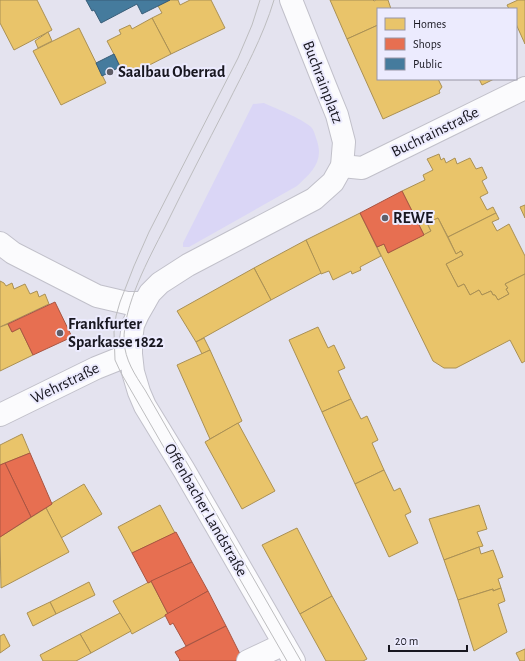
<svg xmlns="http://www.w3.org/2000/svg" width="525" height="661" font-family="'Alegreya Sans',sans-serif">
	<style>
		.green { fill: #dad6f6 }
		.homes { fill: #e9c46a; stroke: #aa9054 }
		.shops { fill: #e76f51; stroke: #a95542 }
		.public { fill: #457b9d; stroke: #385d78 }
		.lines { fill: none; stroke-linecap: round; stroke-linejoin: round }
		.minor-casing { stroke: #c1c0ca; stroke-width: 24 }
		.major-casing { stroke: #c1c0ca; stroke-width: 24 }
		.minor { stroke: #fbfbfd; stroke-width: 22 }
		.major { stroke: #fbfbfd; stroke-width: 22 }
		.tram { stroke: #bdbdbf; stroke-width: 1 }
		.poi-dot { fill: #5f5e68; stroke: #ecebfe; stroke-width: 1.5 }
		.labels { text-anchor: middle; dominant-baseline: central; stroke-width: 4; stroke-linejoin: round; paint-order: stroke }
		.poi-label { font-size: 16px; font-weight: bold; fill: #181720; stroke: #ecebfe; text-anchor: start }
		.street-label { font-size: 16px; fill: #181720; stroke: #ecebfe }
	</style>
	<rect width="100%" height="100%" fill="#e4e3ef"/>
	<!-- green -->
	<path class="green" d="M264 103C277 109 301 118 311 127 314 130 315 135 316 138 325 161 312 172 297 186L189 247H183V243L253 104Z"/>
	<!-- homes -->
	<g class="homes">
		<path d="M0 0H37L52 30 14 50 0 23Z"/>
		<path d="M170 0H178L180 5 190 0H211L225 28 171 54 152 18 162 13 158 6Z"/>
		<path d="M330 0H373L374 1 376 0H388L391 9H378V25L347 39Z"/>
		<path d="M518 0H525V44L516 24V9H509L507 5Z"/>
		<path d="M152 18 171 54 126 77 107 41 121 34 119 30 130 25 132 29Z"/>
		<path d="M378 25V79H438L442 87 439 91 440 93 383 119 347 39Z"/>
		<path d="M79 28 106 83 61 105 33 51Z"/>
		<path d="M48 32 52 41 38 48 35 41Z"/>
		<path d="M479 79H494L482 85Z"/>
		<path d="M439 154 441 160 444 158 446 163 455 158 457 164 470 158 476 169 482 167 487 178 482 181 488 193 480 197 487 210 493 207 496 213 448 237 438 218 427 223 431 231 424 235 402 191 425 180 423 175 433 170 427 159Z"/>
		<path d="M525 205V218L520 207Z"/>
		<path d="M360 213 381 256 360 267 361 270 352 274 351 271 333 280 329 271 321 274 306 240Z"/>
		<path d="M496 213 499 219 492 222 497 231 509 224 525 256V274L505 284 508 288 506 289 509 294 498 300 495 295H493L491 291 482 295 479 290 470 295 464 284 458 287 446 264 463 255 461 251 456 254 448 237Z"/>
		<path d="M438 218 456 254 461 251 463 255 446 264 458 287 464 284 470 295 479 290 482 295 491 291 493 295H495L498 300 509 294 506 289 508 288 505 284 525 274V361L522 363 510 340 456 368H444L433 361 377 247 384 244 388 253 431 231 427 223Z"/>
		<path d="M306 240 321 273 271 300 254 268Z"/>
		<path d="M254 268 271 300 196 342 177 311Z"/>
		<path d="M0 281 4 283 6 286 12 283 14 289 25 284 30 294 37 291 39 297 45 294 49 304 0 327Z"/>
		<path d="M8 324 12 332 20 328 33 355 0 371V327Z"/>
		<path d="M318 327 328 348 334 345 345 368 338 371 351 399 322 412 289 340Z"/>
		<path d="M204 338 210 350 202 354 196 342Z"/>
		<path d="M210 350 242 421 210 439 177 365Z"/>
		<path d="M351 399 361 419 367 416 378 440 372 443 384 470 355 484 322 412Z"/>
		<path d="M238 423 275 491 242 509 205 442Z"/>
		<path d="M22 434 30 453 0 465V445Z"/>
		<path d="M384 470 394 491 400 488 411 512 405 515 418 543 389 557 355 484Z"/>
		<path d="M84 484 102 514 61 538 46 508 52 504V503Z"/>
		<path d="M160 505 175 533 132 553 118 527Z"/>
		<path d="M479 505 487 529 477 532 483 546 479 547 444 560 429 519Z"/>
		<path d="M46 508 69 552 1 588 0 537Z"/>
		<path d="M297 528 332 596 300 614 262 545Z"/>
		<path d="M479 547 481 554 493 550 503 577 498 579 501 588 493 591V589L458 600 444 560Z"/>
		<path d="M151 581 168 614 165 615V616L132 634 113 601Z"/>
		<path d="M89 582 95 595 56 614 50 602Z"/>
		<path d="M501 588 505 601 498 604 507 632 474 651 458 600 493 589V591Z"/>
		<path d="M332 596 367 659 363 661H326L300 614Z"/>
		<path d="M50 602 56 614 33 626 27 613Z"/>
		<path d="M120 613 131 631 91 653 80 634Z"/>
		<path d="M4 634 10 646 0 653V636Z"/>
		<path d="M80 634 91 653 76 661H43L40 655Z"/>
		<path d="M525 649V661H520L516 653Z"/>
	</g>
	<!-- shops -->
	<g class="shops">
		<path d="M402 191 424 235 388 253 384 244 377 247 360 213Z"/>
		<path d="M55 302 72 337 33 355 20 328 12 332 8 324Z"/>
		<path d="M30 453 52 504 31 517 5 463Z"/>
		<path d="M5 463 31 517 0 537V465Z"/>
		<path d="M176 532 192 562 148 583 132 553Z"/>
		<path d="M192 562 208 591 168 614 151 581Z"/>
		<path d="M208 591 226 626 186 646 173 623 170 625 165 615Z"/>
		<path d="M226 626 242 658 236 661H179L180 660 175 652Z"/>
	</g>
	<!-- public -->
	<g class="public">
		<path d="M86 0H170L142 14 137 4 101 23 94 10 92 11Z"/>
		<path d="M114 54 120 67 102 76 96 63Z"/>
	</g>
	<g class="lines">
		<!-- minor casing -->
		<g class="minor-casing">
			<g id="minor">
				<path d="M342 166 362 168 525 88"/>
				<path d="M0 243 13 253 97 296 127 303H144"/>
				<path d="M0 415 96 368 131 354"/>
				<path d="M248 661 284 644"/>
			</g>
		</g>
		<!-- major casing -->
		<g class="major-casing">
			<path id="major" d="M291 0 326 88 337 115 344 142 342 166 333 182 314 199 188 265 160 283 150 293 138 314 133 325 131 340V354L133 372 139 392 145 406 184 470 294 661"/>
		</g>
		<!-- minor -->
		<use href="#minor" class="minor"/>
		<!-- major -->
		<use href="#major" class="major"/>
		<!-- tram -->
		<g class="tram">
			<path d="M260 0 252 25 238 58 149 232 134 266 120 302 116 316 114 332 115 360 121 373 287 661"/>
			<path d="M274 0C263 37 244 71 227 105 206 146 185 186 165 227 149 258 123 306 124 341 125 360 135 375 145 390L301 661"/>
		</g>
	</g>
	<!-- markers -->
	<g class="poi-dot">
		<circle cx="110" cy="72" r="4"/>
		<circle cx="385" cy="218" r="4"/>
		<circle cx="60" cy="333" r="4"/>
	</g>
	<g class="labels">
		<!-- poi labels -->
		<g class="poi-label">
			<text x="118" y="72">Saalbau Oberrad</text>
			<text x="393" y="218">REWE</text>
			<text x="68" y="324">Frankfurter<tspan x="68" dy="18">Sparkasse 1822</tspan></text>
		</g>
		<!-- street labels -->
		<g class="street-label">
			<text transform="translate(323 82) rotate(69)">Buchrainplatz</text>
			<text transform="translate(435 132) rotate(-26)">Buchrainstraße</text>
			<text transform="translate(65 383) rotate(-26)">Wehrstraße</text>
			<text transform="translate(206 510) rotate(60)">Offenbacher Landstraße</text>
		</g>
	</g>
	<!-- legend -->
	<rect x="377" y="8" width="140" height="72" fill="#ecebfe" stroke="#9796a5"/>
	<rect x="385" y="18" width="20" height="12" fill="#e9c46a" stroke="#9796a5"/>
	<text x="413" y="28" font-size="12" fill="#181720">Homes</text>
	<rect x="385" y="38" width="20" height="12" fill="#e76f51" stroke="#9796a5"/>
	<text x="413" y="48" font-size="12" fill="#181720">Shops</text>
	<rect x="385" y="58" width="20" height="12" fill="#457b9d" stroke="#9796a5"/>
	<text x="413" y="68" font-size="12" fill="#181720">Public</text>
	<!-- scale -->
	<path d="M389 645v6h78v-6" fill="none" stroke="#181720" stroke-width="2"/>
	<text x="395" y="645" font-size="12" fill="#181720" stroke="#ecebfe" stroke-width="3" paint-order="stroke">20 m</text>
</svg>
